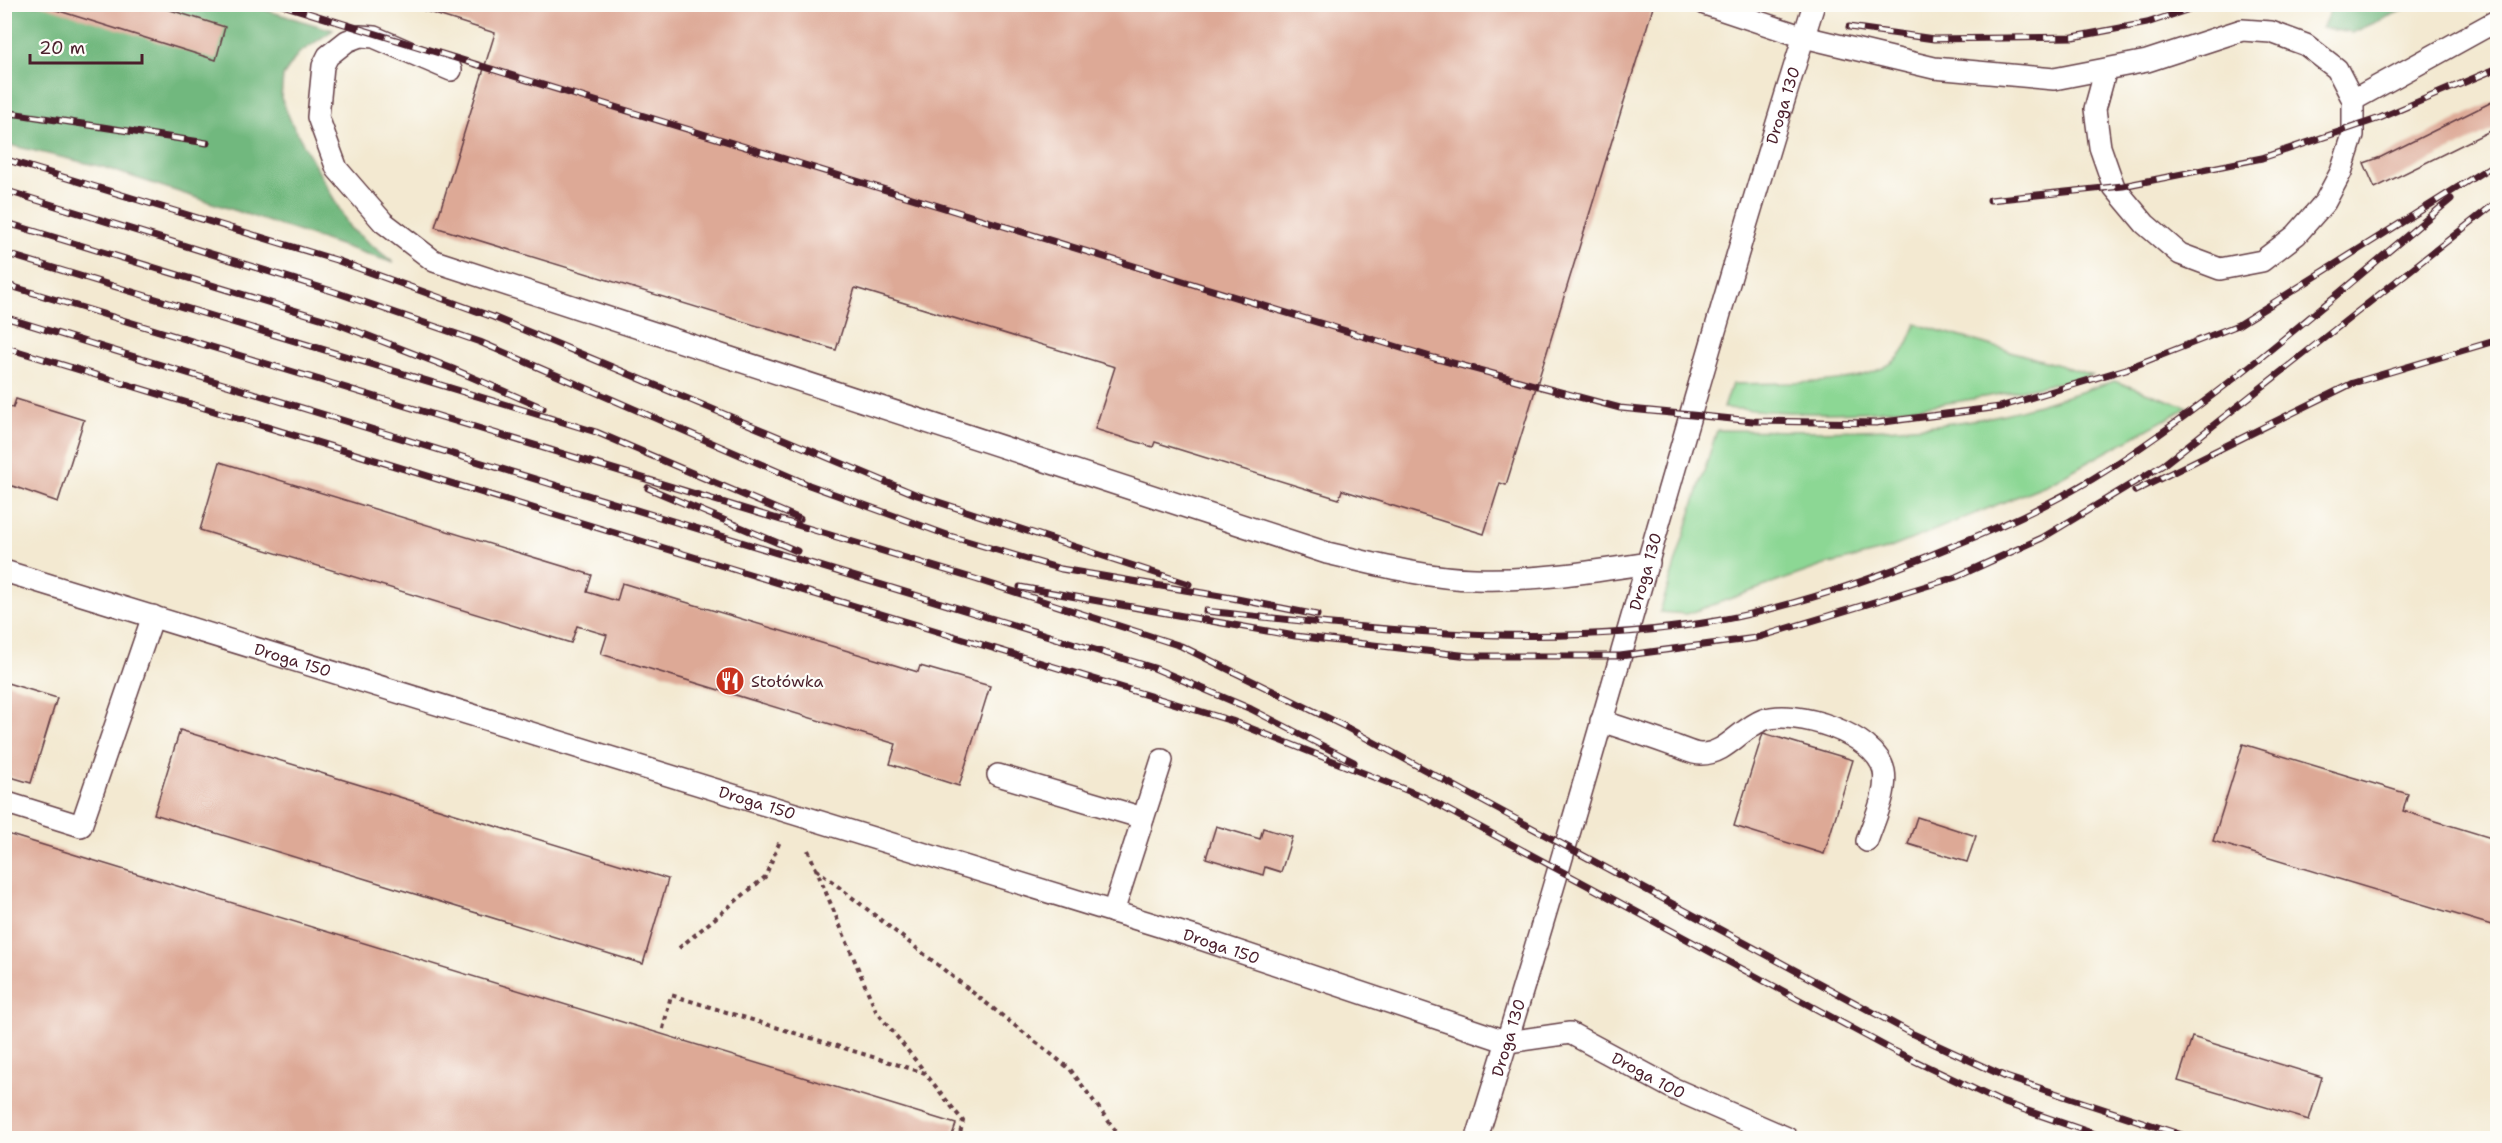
<svg xmlns="http://www.w3.org/2000/svg" width="2502" height="1143" font-family="'Shantell Sans',sans-serif">
	<style>
		.green { fill: #8cd794; stroke: #6b7b60; stroke-width: 1.5 }
		.forest { fill: #71b87e; stroke: #5e6c54; stroke-width: 1.5 }
		.building { fill: #dda996 }
		.lines { fill: none; stroke-linecap: round; stroke-linejoin: round }
		.service-casing { stroke: #633d44; stroke-width: 24 }
		.path { stroke: #633d44; stroke-width: 4; stroke-dasharray: 4.5 4.5; stroke-linecap: butt }
		.service { stroke: #fff; stroke-width: 21 }
		.rail-casing { stroke: #4a1f2b; stroke-width: 7 }
		.rail { stroke: #fdfcf7; stroke-width: 4.5; stroke-dasharray: 14; stroke-linecap: butt }
		.labels { text-anchor: middle; dominant-baseline: central; stroke-width: 4.5; stroke-linejoin: round; paint-order: stroke }
		.street-label { font-size: 16px; fill: #4a1f2b; stroke: #fdfcf7 }
		.poi-label { font-size: 16px; fill: #4a1f2b; stroke: #fdfcf7; text-anchor: start }
	</style>
	<rect width="100%" height="100%" fill="#fdfcf7"/>
	<filter id="ink" filterUnits="userSpaceOnUse"><feTurbulence type="fractalNoise" baseFrequency=".0167" numOctaves="2"/><feDisplacementMap in="SourceGraphic" scale="12" xChannelSelector="R" yChannelSelector="G"/><feConvolveMatrix kernelMatrix="1 2 1 2 8 2 1 2 1" color-interpolation-filters="sRGB"/></filter>
	<filter id="wash" filterUnits="userSpaceOnUse"><feTurbulence type="fractalNoise" baseFrequency=".008" numOctaves="4" result="noise"/><feDisplacementMap in="SourceGraphic" scale="24" xChannelSelector="R" yChannelSelector="G"/><feGaussianBlur stdDeviation="1.35" result="paint"/><feColorMatrix in="noise" values="0 0 0 0 0 0 0 0 0 0 0 0 0 0 0 0 0 1.4 0 .05"/><feComposite in="paint" operator="in"/></filter>
	<g filter="url(#wash)">
		<rect width="100%" height="100%" fill="#f3e9d1"/>
		<!-- green -->
		<g class="green">
			<path d="M1916 324 2093 375C2003 395 1913 413 1820 413 1788 413 1756 410 1724 408L1732 384C1776 382 1866 389 1899 357 1907 350 1911 334 1916 324Z"/>
			<path d="M2114 381 2188 407 2048 484 1883 551 1822 566 1687 614 1660 612 1717 430C1809 431 1904 434 1995 416 2035 408 2075 393 2114 381Z"/>
		</g>
		<!-- forest -->
		<g class="forest">
			<path d="M2341 4H2414V5L2352 33 2322 28 2330 11Z"/>
			<path d="M5 5H248L333 30 298 54 283 76 281 98 292 124 350 228 394 263 103 167 5 144Z"/>
		</g>
		<g id="blocks">
			<!-- building -->
			<g class="building">
				<path d="M37 4H151L225 27 216 60Z"/>
				<path d="M403 4H1654L1506 485 1500 483 1484 534 1342 490 1339 499 1155 442 1153 447 1095 429 1115 367 855 288 836 350 435 227 495 33Z"/>
				<path d="M2498 99V127L2375 188 2364 163 2381 157Z"/>
				<path d="M16 399 84 420 58 502 4 483V405L13 408Z"/>
				<path d="M220 462 592 575 587 592 617 601 622 583 918 672 920 666 990 686 959 786 890 764 896 744 601 654 607 635 577 626 571 643 200 530Z"/>
				<path d="M4 682 57 698 31 783 4 775Z"/>
				<path d="M180 730 668 879 643 964 154 814Z"/>
				<path d="M1763 733 1853 760 1824 854 1734 826Z"/>
				<path d="M2243 744 2408 794 2403 811 2498 840V927L2213 841Z"/>
				<path d="M1917 817 1976 836 1967 862 1908 844Z"/>
				<path d="M1216 826 1260 839 1263 828 1292 837 1281 872 1265 867 1263 875 1206 858Z"/>
				<path d="M4 833 956 1124 951 1138H4Z"/>
				<path d="M2192 1037 2322 1077 2309 1120 2178 1081Z"/>
			</g>
		</g>
	</g>
	<g filter="url(#ink)">
		<use href="#blocks" fill-opacity="0" stroke="#633d44" stroke-width="1.5"/>
		<g class="lines">
			<!-- service casing -->
			<g class="service-casing">
				<g id="service">
					<path d="M1705 4 1804 37 1934 68 2054 79 2147 61 2242 30 2271 32 2306 45 2337 69 2353 100V135L2341 172 2325 202 2296 235 2262 261 2220 269 2180 254 2145 224 2114 187 2100 147 2095 109 2106 69"/>
					<path d="M451 70 374 37 360 36 347 41 328 56 323 66 318 117 337 169 383 222 434 261 1327 553C1375 564 1425 578 1475 579 1534 581 1591 572 1649 563"/>
					<path d="M2353 100 2498 20"/>
					<path id="s1" d="M4 571 1195 937 1508 1042 1570 1033 1674 1089 1787 1138"/>
					<path d="M1601 721C1626 729 1650 737 1675 746 1682 748 1692 754 1701 754 1726 754 1740 729 1763 720 1795 708 1876 734 1884 771 1888 793 1874 820 1867 841"/>
					<path d="M998 775 1143 818"/>
					<path d="M4 802 81 826 153 616"/>
					<path d="M1113 912 1162 760"/>
					<path id="s2" d="M1477 1138C1595 762 1695 381 1814 4"/>
				</g>
			</g>
			<!-- path -->
			<g class="path">
				<path d="M808 850 876 1011 925 1072"/>
				<path d="M816 869 1070 1069 1121 1138"/>
				<path d="M679 948 765 877 780 841"/>
				<path d="M663 1029 671 995 925 1073 963 1121 959 1138"/>
			</g>
			<!-- service -->
			<use href="#service" class="service"/>
			<!-- rail casing -->
			<g class="rail-casing">
				<g id="rail">
					<path d="M279 4 1434 358 1620 408 1753 421 1876 423 2000 407 2126 369 2238 325 2495 164"/>
					<path d="M1849 27 1934 39 2073 37 2147 23 2205 4"/>
					<path d="M4 112 207 143"/>
					<path d="M4 159 336 260 493 317 917 495 1189 584"/>
					<path d="M4 190 335 292 480 342 809 485 950 536 1061 569 1232 598 1317 615"/>
					<path d="M1990 200 2123 186 2262 158 2380 118 2498 68"/>
					<path d="M4 222 333 322 453 369 543 408"/>
					<path d="M4 253 596 432 800 519"/>
					<path d="M4 284 975 579 1181 646 1342 725 1913 1034 2006 1077 2191 1138"/>
					<path d="M4 317 1154 668 1251 709 1354 762"/>
					<path d="M4 347 1232 721 1424 797 1894 1051 1999 1101 2106 1138"/>
					<path d="M648 488 797 551"/>
					<path d="M2135 491 2353 383 2498 340"/>
					<path d="M1020 587 1295 636 1469 656H1620L1756 638 1956 577 2042 538 2163 465 2498 201"/>
					<path d="M1206 611C1376 629 1551 651 1721 620 1799 605 1877 578 1950 547 2005 525 2061 500 2110 468 2231 389 2340 291 2451 199"/>
				</g>
			</g>
			<!-- rail -->
			<use href="#rail" class="rail"/>
		</g>
	</g>
	<!-- icons -->
	<defs>
		<g id="restaurant-disc" transform="scale(1.5)"><circle r="9.5" fill="#c8321e" stroke="#fdfcf7"/><path d="M-5-6h1v4h1v-4h1v4h1v-4h1v5L-1.5 .5V6h-2V.5L-5-1ZM5-6V6H3V1.5H1.5Q1.5-4 5-6Z" fill="#fff"/></g>
	</defs>
	<g fill-rule="evenodd">
		<use href="#restaurant-disc" x="730" y="681"/>
	</g>
	<g class="labels">
		<!-- street labels -->
		<g class="street-label">
			<text stroke="none"><textPath href="#s2" startOffset="1077">Droga 130</textPath></text>
			<text stroke="none"><textPath href="#s2" startOffset="591">Droga 130</textPath></text>
			<text stroke="none"><textPath href="#s1" startOffset="302">Droga 150</textPath></text>
			<text stroke="none"><textPath href="#s1" startOffset="788">Droga 150</textPath></text>
			<text stroke="none"><textPath href="#s1" startOffset="1274">Droga 150</textPath></text>
			<text stroke="none"><textPath href="#s2" startOffset="105">Droga 130</textPath></text>
			<text stroke="none"><textPath href="#s1" startOffset="1728">Droga 100</textPath></text>
		</g>
		<!-- poi labels -->
		<g class="poi-label">
			<text x="751" y="681">Stołówka</text>
		</g>
	</g>
	<!-- margin -->
	<rect width="2502" height="1143" fill="none" stroke="#fdfcf7" stroke-width="24"/>
	<!-- scale -->
	<path d="M30 54v9h112v-9" fill="none" stroke="#4a1f2b" stroke-width="3"/>
	<text x="39" y="54" font-size="18" fill="#4a1f2b" stroke="#fdfcf7" stroke-width="4.5" paint-order="stroke">20 m</text>
</svg>
